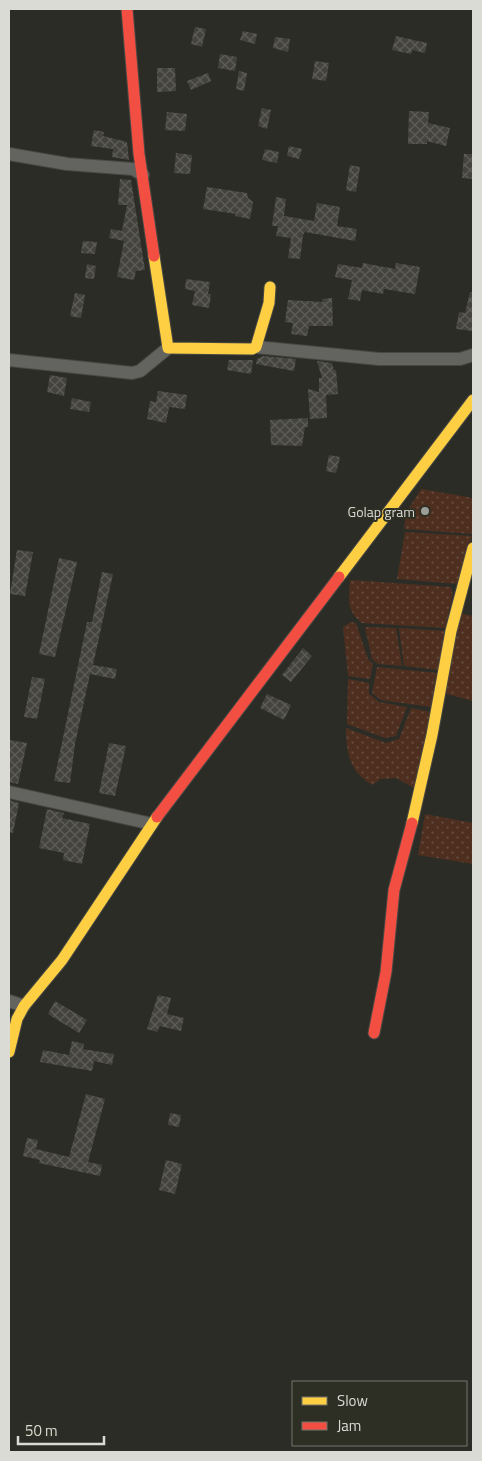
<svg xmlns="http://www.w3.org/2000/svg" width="482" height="1461" font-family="'Titillium Web',sans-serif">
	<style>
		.park { fill: url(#park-dots) }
		.building { fill: url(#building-cross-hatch) }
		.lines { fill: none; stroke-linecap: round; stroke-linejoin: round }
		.street-casing { stroke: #474843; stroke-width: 14 }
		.slow-casing { stroke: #474843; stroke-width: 13 }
		.jam-casing { stroke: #474843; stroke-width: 13 }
		.street { stroke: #63635f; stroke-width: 12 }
		.slow { stroke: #ffcf43; stroke-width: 11 }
		.jam { stroke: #f24e42; stroke-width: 11 }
		.poi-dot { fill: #9d9e97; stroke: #2e2f24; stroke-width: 2 }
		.labels { text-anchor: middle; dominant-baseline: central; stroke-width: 4; stroke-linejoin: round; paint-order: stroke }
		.poi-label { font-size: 14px; fill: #dadbd4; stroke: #2e2f24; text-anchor: end }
	</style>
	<defs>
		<pattern id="park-dots" width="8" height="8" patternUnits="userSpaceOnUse" patternTransform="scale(1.25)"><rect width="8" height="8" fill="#4e2f1f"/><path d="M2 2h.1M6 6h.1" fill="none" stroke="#674d3f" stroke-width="1.8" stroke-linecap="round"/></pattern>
		<pattern id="building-cross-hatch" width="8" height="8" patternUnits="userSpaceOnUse" patternTransform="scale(1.25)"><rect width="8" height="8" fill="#44433e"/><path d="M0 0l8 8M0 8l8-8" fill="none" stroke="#5e5e59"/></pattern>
	</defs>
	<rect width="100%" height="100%" fill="#2c2c27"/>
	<!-- park -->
	<g class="park">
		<path d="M421 489 473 498 472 534 404 529 406 513Z"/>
		<path d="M405 532 472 536 459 584 397 579Z"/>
		<path d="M350 580 451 587 453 595 445 628 362 623C346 611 349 599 350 580Z"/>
		<path d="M460 613 473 616V701L443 693Z"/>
		<path d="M351 622 356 623 368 659 373 664 370 679 348 676 343 627Z"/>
		<path d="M365 627 396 628 402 666 378 664 372 659Z"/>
		<path d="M399 628 445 631 438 670 404 666Z"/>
		<path d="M377 667 437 673 431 707 381 700 372 693Z"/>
		<path d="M348 679 369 683V694L379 702 407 707 396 736 385 738 347 724Z"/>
		<path d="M411 708 431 712 414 788 396 778 380 779 373 785C350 773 346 753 346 728L386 743 399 739Z"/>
		<path d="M425 814 473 823V864L418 855Z"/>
	</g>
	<!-- building -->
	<g class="building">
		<path d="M195 27 206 29 202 47 191 44Z"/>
		<path d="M243 31 257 34 255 44 240 40Z"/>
		<path d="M396 36 427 43 425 53 412 50 411 54 392 50Z"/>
		<path d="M275 37 290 39 288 52 273 48Z"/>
		<path d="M220 54 237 57 235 71 218 68Z"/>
		<path d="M315 61 329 63 326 81 312 79Z"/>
		<path d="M157 68H175L176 91 157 92Z"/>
		<path d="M239 71 247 73 244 91 236 89Z"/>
		<path d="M208 73 211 81 191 90 187 81Z"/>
		<path d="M262 108 271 110 267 129 258 126Z"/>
		<path d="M409 111 429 112 428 123 450 128 446 146 427 141V144H408Z"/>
		<path d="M167 112 187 114 185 131 165 130Z"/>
		<path d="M94 130 104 132 103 136 127 142 129 160 112 157 113 149 91 146Z"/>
		<path d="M289 146 302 149 299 159 287 156Z"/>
		<path d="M265 149 279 152 277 163 262 160Z"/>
		<path d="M176 153 192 155 190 174 174 173Z"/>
		<path d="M464 154H473V179L462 178Z"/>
		<path d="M350 165 360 167 356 192 346 190Z"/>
		<path d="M120 179 131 180 145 270 136 271 134 280 117 277 124 241 109 238 111 229 122 231 127 205H118Z"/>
		<path d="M207 187 247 193 248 198 253 202 250 219 235 216 236 214 203 209Z"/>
		<path d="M276 197 286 199 284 216 314 221 317 203 340 207 337 226 357 229 355 241 305 232 303 235 300 259 288 258 291 238 276 236 278 226H272Z"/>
		<path d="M83 241 97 242 95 254 81 253Z"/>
		<path d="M363 263 395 269 396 263 420 267 415 294 384 289 383 294 362 290 360 301 348 299 352 280 335 277 338 264 362 268Z"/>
		<path d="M87 264 96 266 94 279 85 278Z"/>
		<path d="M186 279 210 282 208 294H211L209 308 192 305 195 291 185 289Z"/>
		<path d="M470 292H473V331L456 329 459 312 465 313Z"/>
		<path d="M75 293 85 295 81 318 70 316Z"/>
		<path d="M332 298 333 326H309L307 336 291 334 293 323 285 322 288 300 323 302 322 299Z"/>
		<path d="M263 356 296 359 294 371 256 364 257 359Z"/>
		<path d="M229 360H253L251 374 227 370Z"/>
		<path d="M317 361 332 363 334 370H336L338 394 326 395 327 418 310 419 308 389 319 392V378H322Z"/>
		<path d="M50 375 67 378 64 396 47 392Z"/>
		<path d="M158 391 187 395 185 409 169 407 166 423 147 419 150 401 156 402Z"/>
		<path d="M72 398 91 402 89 412 70 409Z"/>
		<path d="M308 418V427H305L302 446 271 445 270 420Z"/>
		<path d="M329 455 340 457 336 473 326 471Z"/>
		<path d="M17 550 33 552 25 596 10 594Z"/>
		<path d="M59 558 77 562 55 657 39 654Z"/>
		<path d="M102 572 113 574 93 665 117 669 115 679 90 674 75 744 70 783 54 781 87 622H92Z"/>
		<path d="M303 648 312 656 291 682 282 675Z"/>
		<path d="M32 677 45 679 37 719 24 717Z"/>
		<path d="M267 694 291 705 284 720 260 708Z"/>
		<path d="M10 740 27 743 18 784 9 782Z"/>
		<path d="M109 743 126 746 115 796 99 793Z"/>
		<path d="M9 800 19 803 13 833 9 832Z"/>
		<path d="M47 809 64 813 62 818 90 824 82 864 63 860 64 853 39 848Z"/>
		<path d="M158 995 171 998 167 1014 184 1018 181 1031 160 1026 157 1032 147 1029Z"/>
		<path d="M55 1001 87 1020 79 1033 48 1014Z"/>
		<path d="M72 1041 84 1044 83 1049 114 1054 112 1065 94 1061 92 1071 40 1062 43 1050 69 1055Z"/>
		<path d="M86 1094 105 1099 88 1162 102 1165 100 1176 39 1163 40 1160 23 1156 27 1138 38 1140 36 1149 69 1157Z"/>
		<path d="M170 1113 181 1115 179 1127 168 1125Z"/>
		<path d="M166 1160 182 1164 175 1194 159 1190Z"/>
	</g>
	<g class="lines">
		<!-- street casing -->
		<g class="street-casing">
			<g id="street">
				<path d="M9 154 67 164 133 169 143 175"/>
				<path d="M256 347 379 359H460L473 355"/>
				<path d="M9 360 132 373 140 371 168 348"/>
				<path d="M9 792 152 824"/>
				<path d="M9 1001 24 1006"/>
			</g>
		</g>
		<!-- slow casing -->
		<g class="slow-casing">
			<g id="slow">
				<path d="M154 256 168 348 252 349 256 347 269 303 270 287"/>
				<path d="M339 577 473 400"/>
				<path d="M412 823 432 735 451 631 473 548"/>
				<path d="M9 1052 17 1019 24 1006 62 960 157 817"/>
			</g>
		</g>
		<!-- jam casing -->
		<g class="jam-casing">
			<g id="jam">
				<path d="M127 9 139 154 154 256"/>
				<path d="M157 817 339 577"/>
				<path d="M374 1033 386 972 394 890 412 823"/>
			</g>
		</g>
		<!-- street -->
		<use href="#street" class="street"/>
		<!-- slow -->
		<use href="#slow" class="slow"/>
		<!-- jam -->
		<use href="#jam" class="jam"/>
	</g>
	<!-- markers -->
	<circle class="poi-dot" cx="425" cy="511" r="5"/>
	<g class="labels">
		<!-- poi labels -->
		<g class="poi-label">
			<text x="415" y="511">Golap gram</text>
		</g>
	</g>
	<!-- border -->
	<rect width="482" height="1461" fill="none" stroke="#dadbd4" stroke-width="20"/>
	<!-- legend -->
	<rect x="292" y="1381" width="175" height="65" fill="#2e2f24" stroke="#73746a"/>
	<rect x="302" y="1397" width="25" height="8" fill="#ffcf43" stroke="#73746a"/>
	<text x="337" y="1406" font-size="15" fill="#dadbd4">Slow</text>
	<rect x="302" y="1422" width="25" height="8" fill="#f24e42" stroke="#73746a"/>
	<text x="337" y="1431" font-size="15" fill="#dadbd4">Jam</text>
	<!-- scale -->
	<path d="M18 1436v8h86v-8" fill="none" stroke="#dadbd4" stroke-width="2.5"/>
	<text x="25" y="1436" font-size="15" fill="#dadbd4" stroke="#2e2f24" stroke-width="4" paint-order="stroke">50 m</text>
</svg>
